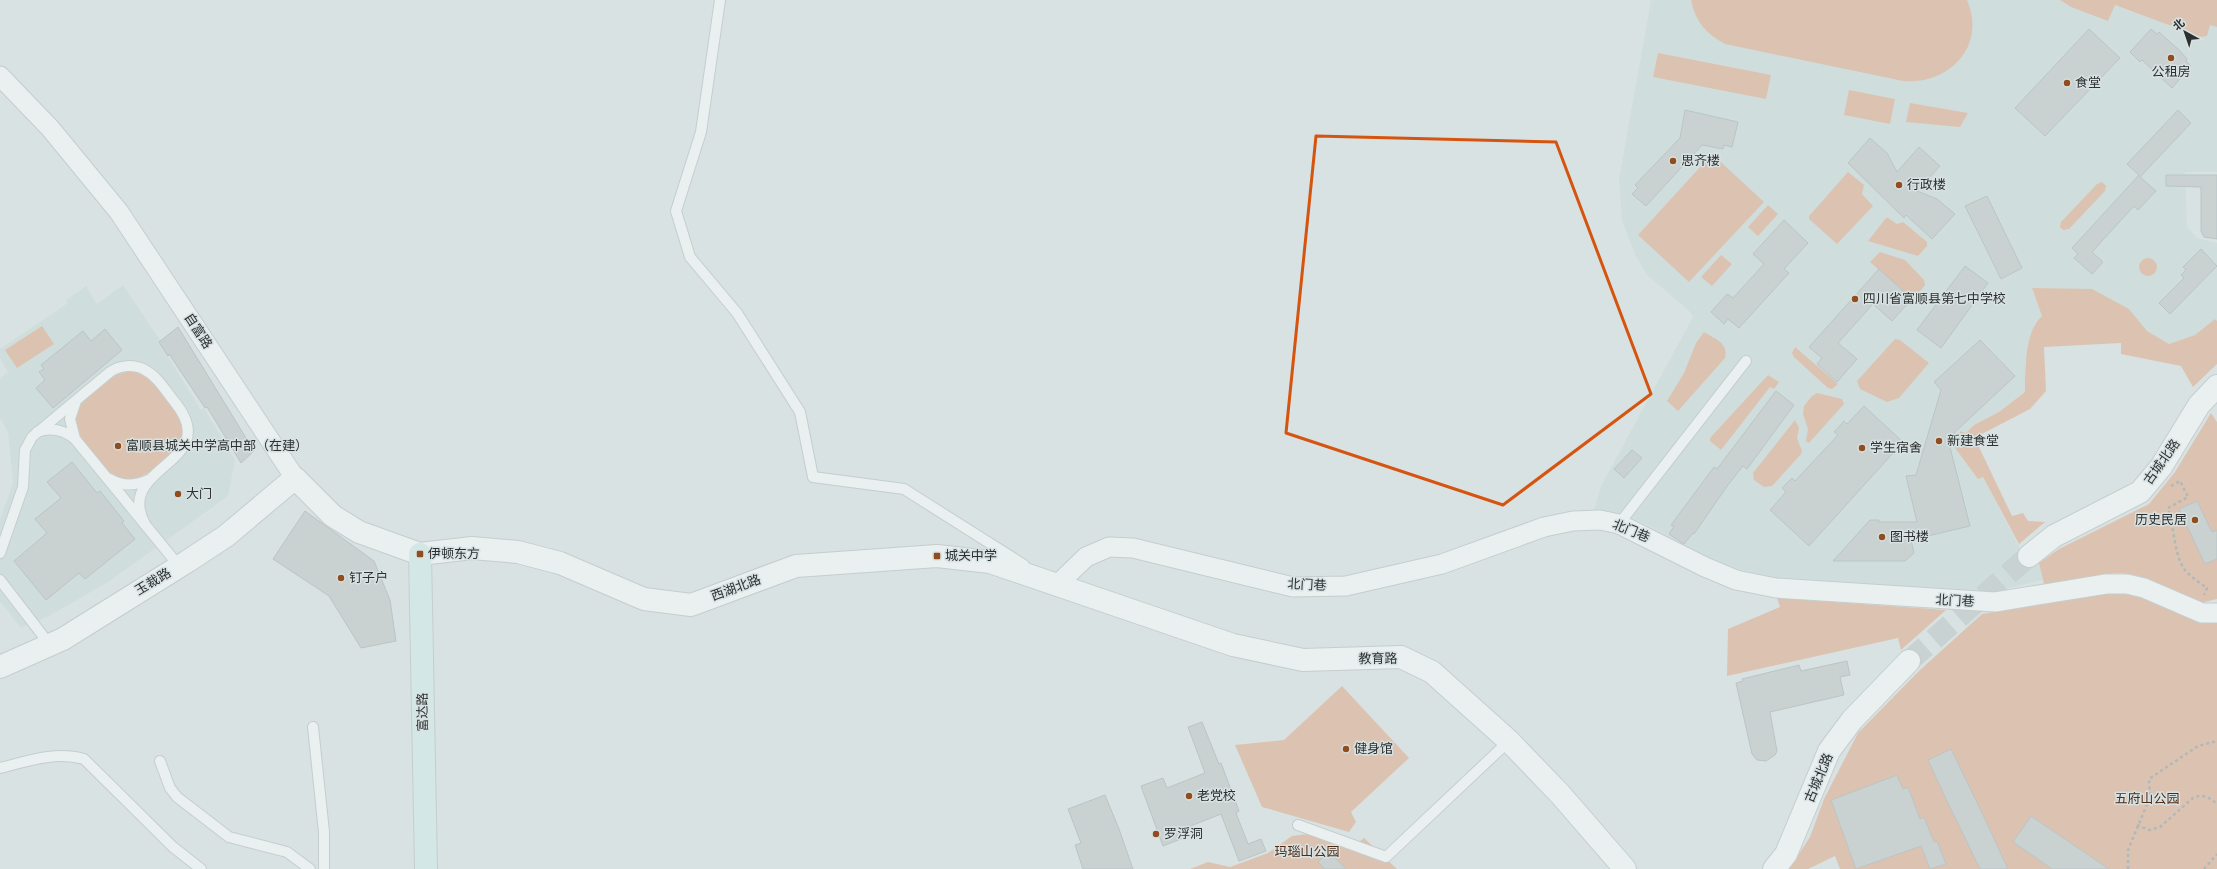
<svg xmlns="http://www.w3.org/2000/svg" width="2217" height="869" font-family="'Varela Round','Noto Sans SC',sans-serif">
	<style>
		.built { fill: #c6d8d7 }
		.green { fill: #df9d76 }
		.building { fill: #b5bebd; stroke: #98a0a0 }
		.lines { fill: none; stroke-linecap: round; stroke-linejoin: round }
		.tertiary-tunnel { stroke: #b7bebe; stroke-width: 22; stroke-dasharray: 22 11; stroke-linecap: butt }
		.service-casing { stroke: #adb5b5; stroke-width: 12 }
		.minor-casing { stroke: #adb5b5; stroke-width: 21 }
		.tertiary-casing { stroke: #adb5b5; stroke-width: 24 }
		.secondary-casing { stroke: #adb5b5; stroke-width: 24 }
		.path { stroke: #808686; stroke-width: 2.5; stroke-dasharray: 3 3; stroke-linecap: butt }
		.service { stroke: #fff; stroke-width: 10 }
		.minor { stroke: #fff; stroke-width: 19 }
		.tertiary { stroke: #fff; stroke-width: 22 }
		.secondary { stroke: #ceeeed; stroke-width: 22 }
		.marked { fill: none; stroke: #d55510; stroke-width: 3; stroke-linejoin: round }
		.poi-dot { fill: #904d20; stroke: #d9e2e2; stroke-width: 1.5 }
		.labels { text-anchor: middle; dominant-baseline: central; stroke-width: 3; stroke-linejoin: round; paint-order: stroke }
		.poi-label { font-size: 13px; fill: #2d3030; stroke: #d9e2e2; text-anchor: start }
		.street-label { font-size: 13px; fill: #2d3030; stroke: #d9e2e2 }
		.park-label { font-size: 13px; fill: #4e2b15; stroke: #d9e2e2 }
	</style>
	<rect width="100%" height="100%" fill="#d9e2e2"/>
	<!-- built -->
	<g class="built">
		<path d="M1651 0H2060L2071 7 2115 5 2201 37 2210 25 2217 27V172H2185L2187 227 2197 238 2217 243V321L2215 319 2195 335 2169 344 2147 331 2129 309 2032 288 2042 316 2035 322 2025 364V392L1999 412 1974 425 1966 433 1960 431 1955 448 1978 479 1983 477 2023 554 2040 563 2043 580 1988 593 1777 578 1741 570 1714 560 1637 520 1619 514 1594 510 1601 486 1693 317 1689 311 1647 275 1636 256 1622 221 1619 179Z"/>
		<path d="M123 285 160 340 159 342 201 410 204 408 235 460 228 496 108 582 49 616 21 628 0 601V520L13 483 8 432 0 418V378L8 372 0 358V349L68 303 66 300 86 286 97 304Z"/>
	</g>
	<!-- green -->
	<g class="green">
		<path d="M1691 0H1967C1987 46 1949 85 1903 81L1725 44C1706 34 1695 21 1691 0Z"/>
		<path d="M2060 0H2217V27L2210 25 2207 36 2201 37 2115 5 2108 21 2071 7Z"/>
		<path d="M1658 53 1771 75 1766 99 1653 77Z"/>
		<path d="M1849 90 1895 99 1890 124 1844 115Z"/>
		<path d="M1910 103 1968 113 1960 127 1906 122Z"/>
		<path d="M1712 154 1764 202 1689 282 1638 235Z"/>
		<path d="M1848 172 1864 185 1862 194 1873 206 1837 244 1809 219V216Z"/>
		<path d="M2102 182 2106 186 2105 191 2069 229 2063 230 2060 227 2061 222 2097 184Z"/>
		<path d="M1768 205 1778 214 1758 236 1748 227Z"/>
		<path d="M1886 218H1888L1897 224 1903 222 1927 242V246L1918 256 1868 241Z"/>
		<path d="M1880 252 1905 260 1924 280 1925 285 1914 299H1912L1870 262Z"/>
		<path d="M1721 255 1732 264 1712 286 1701 277Z"/>
		<circle cx="2148" cy="267" r="9"/>
		<path d="M2032 288 2092 289 2129 309 2147 331 2169 344 2195 335 2215 319 2217 321V364L2193 387 2181 366 2121 354V343L2044 347 2046 391 2030 409 1978 436 1977 443 2012 516 2023 513 2028 521 2045 522 2019 544 1983 477 1978 479 1955 448 1960 431 1966 433 1974 425 1999 412 2025 392C2025 370 2025 330 2042 316Z"/>
		<path d="M42 326 54 344 17 368 5 350Z"/>
		<path d="M1704 332C1715 339 1729 343 1725 358L1678 411 1667 401 1684 373 1696 343Z"/>
		<path d="M1895 339 1900 340 1929 363 1899 398 1887 402 1860 389 1857 381Z"/>
		<path d="M1795 347 1838 384 1832 389 1828 388 1794 357 1792 353Z"/>
		<path d="M130 371C150 373 160 392 172 407 180 416 185 425 182 437 179 455 142 482 124 480 107 477 77 438 75 421 75 415 80 404 84 399L112 376Z"/>
		<path d="M1768 375 1779 382 1774 389 1770 387 1721 450 1710 441V438Z"/>
		<path d="M1817 393 1842 399 1844 404 1809 443 1806 441 1808 429 1803 414 1804 406 1812 396Z"/>
		<path d="M2211 413 2217 422V599L2200 603 2139 576 2122 573 2103 574 2045 588 2039 563 2059 549 2149 504 2175 472Z"/>
		<path d="M1795 420 1799 428 1797 438 1802 451 1801 454 1772 486 1764 487 1754 480 1753 473Z"/>
		<path d="M2110 591 2133 592 2205 621 2217 623V869H1840L1835 856 1808 869H1789L1810 837 1824 799 1858 733 1920 670 1982 614Z"/>
		<path d="M1777 598 1946 610 1901 650 1898 638 1727 676 1728 629 1780 607Z"/>
		<path d="M1342 686 1409 758 1351 812 1356 822 1349 832 1262 807 1235 745 1284 740Z"/>
		<path d="M1308 834 1350 849 1364 838 1397 869H1190L1208 862 1230 867 1268 853 1292 836Z"/>
	</g>
	<!-- building -->
	<g class="building">
		<path d="M2089 29 2120 58 2045 136 2015 108Z"/>
		<path d="M2151 29 2157 34 2159 32 2179 50 2187 59 2186 61 2191 66 2172 88 2142 60 2140 62 2130 52Z"/>
		<path d="M1685 110 1738 122 1732 147 1724 145 1723 149 1702 145 1646 206 1632 194 1638 188 1635 185 1680 138Z"/>
		<path d="M2178 110 2191 123 2140 177 2156 191 2138 210 2134 206 2092 252 2103 262 2092 274 2074 258 2078 254 2072 248 2139 175 2127 164Z"/>
		<path d="M1870 138 1887 153 1897 172 1919 147 1940 166 1917 191 1937 199 1955 214 1932 239 1906 215 1904 218 1848 163Z"/>
		<path d="M2166 175H2217V239L2204 237 2201 231V187L2166 186Z"/>
		<path d="M1987 196 2022 268 2001 279 1965 206Z"/>
		<path d="M1784 220 1808 243 1784 269 1789 273 1739 328 1728 319 1724 324 1711 312 1727 294 1733 298 1764 264 1753 254Z"/>
		<path d="M2201 249 2217 266 2170 314 2159 303 2184 278 2181 275 2186 270 2183 267Z"/>
		<path d="M1965 266 1988 283 1941 348 1917 330Z"/>
		<path d="M1879 269 1912 299 1892 321 1873 304 1838 343 1857 359 1837 382 1817 364 1822 358 1809 347Z"/>
		<path d="M178 327 254 451 241 463 207 407 205 408 169 354 168 356 159 342Z"/>
		<path d="M105 329 122 350 53 408 36 388 45 380 39 372 44 369 41 365 83 331 91 341Z"/>
		<path d="M1980 340 2015 376 1955 432 1950 447 1970 526 1911 540 1914 553 1905 561H1833L1870 520H1879V522H1917L1906 476 1916 475 1941 390 1934 382Z"/>
		<path d="M1776 391 1794 405 1747 469 1743 466 1728 485 1694 534 1693 533 1684 544 1682 543 1669 534 1674 526 1671 525 1714 467 1717 469Z"/>
		<path d="M1864 406 1903 442 1809 546 1770 510 1786 492 1782 488 1792 478 1795 481 1838 435 1834 432 1844 421 1847 424Z"/>
		<path d="M1632 450 1642 458 1624 478 1614 469Z"/>
		<path d="M72 462 97 493 100 491 124 521 122 523 135 539 85 579 79 573 46 600 14 561 47 533 35 519 61 498 47 482Z"/>
		<path d="M2197 501 2212 532 2217 530V559L2205 564 2179 509Z"/>
		<path d="M305 511 374 561 390 600 396 641 361 648 329 596 273 559Z"/>
		<path d="M1847 661 1850 675 1840 677 1844 695 1770 712 1777 751 1775 755 1766 761 1757 760 1752 754 1736 683 1743 681 1742 679 1799 665 1801 671Z"/>
		<path d="M1202 722 1219 764 1221 763 1239 811 1236 813 1248 844 1261 839 1266 851 1239 861 1221 814 1183 829 1186 837 1163 846 1141 786 1163 778 1167 788 1205 773 1188 727Z"/>
		<path d="M1951 749 1985 819 2008 869H1980L1947 801 1928 760Z"/>
		<path d="M1897 775 1903 789 1908 787 1920 819 1924 817 1934 842 1937 841 1946 864 1930 869 1921 846 1856 869 1831 800Z"/>
		<path d="M1105 795 1119 829 1133 869H1083L1075 845 1081 843 1068 809Z"/>
		<path d="M2031 816 2056 833 2109 869H2052L2013 842Z"/>
		<path d="M1329 851 1346 869H1325L1318 862Z"/>
	</g>
	<g class="lines">
		<!-- tertiary-tunnel -->
		<path class="tertiary-tunnel" d="M1909 661 2029 556"/>
		<!-- service casing -->
		<g class="service-casing">
			<g id="service">
				<path d="M720 0 701 132 676 211 690 257 737 313 800 412 813 477 904 489 1024 565"/>
				<path d="M37 432C51 427 64 430 75 439L179 566"/>
				<path d="M75 439 70 419 76 401"/>
				<path d="M110 479C123 487 135 486 148 480"/>
				<path d="M1619 524 1746 361"/>
				<path d="M0 553 23 487 25 450 32 437 110 372C120 365 134 364 145 370 157 376 165 390 174 401 226 464 113 465 145 524"/>
				<path d="M0 580 50 645"/>
				<path d="M313 727 324 832V869"/>
				<path d="M160 761 170 788 177 797 229 837 287 852 310 869"/>
				<path d="M0 768C28 761 55 751 84 759L173 847 201 869"/>
				<path d="M1298 825 1386 857 1509 741"/>
			</g>
		</g>
		<!-- minor casing -->
		<g class="minor-casing">
			<g id="minor">
				<path d="M0 76 50 128 119 212 295 478"/>
				<path d="M1056 586 1086 557 1109 547 1133 548 1293 587 1346 586 1442 564 1544 527 1573 521 1600 520 1619 524 1705 567 1736 580 1776 588 1995 602 2106 584H2127L2144 588 2202 613H2217"/>
			</g>
		</g>
		<!-- tertiary casing -->
		<g class="tertiary-casing">
			<g id="tertiary">
				<path d="M2029 556 2054 536 2140 492 2161 467 2199 405 2217 386"/>
				<path d="M0 667 63 639 188 561 226 536 295 478 333 516 359 532 420 554 472 548 518 552 560 563 644 599 691 605 796 566 937 556 990 562 1233 645 1303 660 1401 657 1432 672 1509 741 1560 794 1625 869"/>
				<path d="M1774 869 1786 854 1829 751 1852 720 1909 661"/>
			</g>
		</g>
		<!-- secondary casing -->
		<g class="secondary-casing">
			<path id="secondary" d="M420 554 426 869"/>
		</g>
		<!-- path -->
		<g class="path">
			<path d="M2171 486 2180 481 2188 497 2168 508C2174 525 2174 556 2185 570 2191 577 2200 583 2207 588L2204 595"/>
			<path d="M2137 825 2149 830 2160 827 2194 797C2204 794 2210 798 2217 804"/>
			<path d="M2128 869V850L2150 797 2149 779 2198 746 2217 741"/>
			<path d="M2204 869 2217 854"/>
		</g>
		<!-- service -->
		<use href="#service" class="service"/>
		<!-- minor -->
		<use href="#minor" class="minor"/>
		<!-- tertiary -->
		<use href="#tertiary" class="tertiary"/>
		<!-- secondary -->
		<use href="#secondary" class="secondary"/>
	</g>
	<!-- marked area -->
	<path d="M0 0H2217V869H0ZM1316 136 1556 142 1651 394 1503 505 1286 433Z" fill="#d9e2e2" fill-opacity=".55" fill-rule="evenodd"/>
	<path class="marked" d="M1316 136 1556 142 1651 394 1503 505 1286 433Z"/>
	<!-- markers -->
	<g class="poi-dot">
		<circle cx="2171" cy="58" r="4"/>
		<circle cx="2067" cy="83" r="4"/>
		<circle cx="1673" cy="161" r="4"/>
		<circle cx="1899" cy="185" r="4"/>
		<circle cx="1855" cy="299" r="4"/>
		<circle cx="1939" cy="441" r="4"/>
		<circle cx="118" cy="446" r="4"/>
		<circle cx="1862" cy="448" r="4"/>
		<circle cx="178" cy="494" r="4"/>
		<circle cx="2195" cy="520" r="4"/>
		<circle cx="1882" cy="537" r="4"/>
		<rect x="416" y="550" width="8" height="8" rx="2"/>
		<rect x="933" y="552" width="8" height="8" rx="2"/>
		<circle cx="341" cy="578" r="4"/>
		<circle cx="1346" cy="749" r="4"/>
		<circle cx="1189" cy="796" r="4"/>
		<circle cx="1156" cy="834" r="4"/>
	</g>
	<g class="labels">
		<!-- poi labels -->
		<g class="poi-label">
			<text x="2171" y="72" text-anchor="middle">公租房</text>
			<text x="2075" y="83">食堂</text>
			<text x="1681" y="161">思齐楼</text>
			<text x="1907" y="185">行政楼</text>
			<text x="1863" y="299">四川省富顺县第七中学校</text>
			<text x="1947" y="441">新建食堂</text>
			<text x="126" y="446">富顺县城关中学高中部（在建）</text>
			<text x="1870" y="448">学生宿舍</text>
			<text x="186" y="494">大门</text>
			<text x="2187" y="520" text-anchor="end">历史民居</text>
			<text x="1890" y="537">图书楼</text>
			<text x="428" y="554">伊顿东方</text>
			<text x="945" y="556">城关中学</text>
			<text x="349" y="578">钉子户</text>
			<text x="1354" y="749">健身馆</text>
			<text x="1197" y="796">老党校</text>
			<text x="1164" y="834">罗浮洞</text>
		</g>
		<!-- street labels -->
		<g class="street-label">
			<text transform="translate(198 331) rotate(57)">自富路</text>
			<text transform="translate(2162 462) rotate(-55)">古城北路</text>
			<text transform="translate(1631 531) rotate(22)">北门巷</text>
			<text transform="translate(153 582) rotate(-31)">玉裁路</text>
			<text transform="translate(1307 585) rotate(3)">北门巷</text>
			<text transform="translate(736 588) rotate(-20)">西湖北路</text>
			<text transform="translate(1955 601) rotate(3)">北门巷</text>
			<text transform="translate(1378 659) rotate(-1)">教育路</text>
			<text transform="translate(423 712) rotate(-91)">富达路</text>
			<text transform="translate(1819 778) rotate(-67)">古城北路</text>
		</g>
		<!-- park labels -->
		<g class="park-label">
			<text x="2147" y="799">五府山公园</text>
			<text x="1307" y="852">玛瑙山公园</text>
		</g>
	</g>
	<!-- north arrow -->
	<g transform="translate(2185 32) rotate(320)" stroke="#d9e2e2" stroke-width="3" paint-order="stroke">
	<path d="M0-3L7 15L0 10L-7 15Z" fill="#2d3030"/>
	<text y="-6" font-size="11" font-weight="bold" text-anchor="middle" fill="#2d3030">北</text>
	</g>
</svg>
